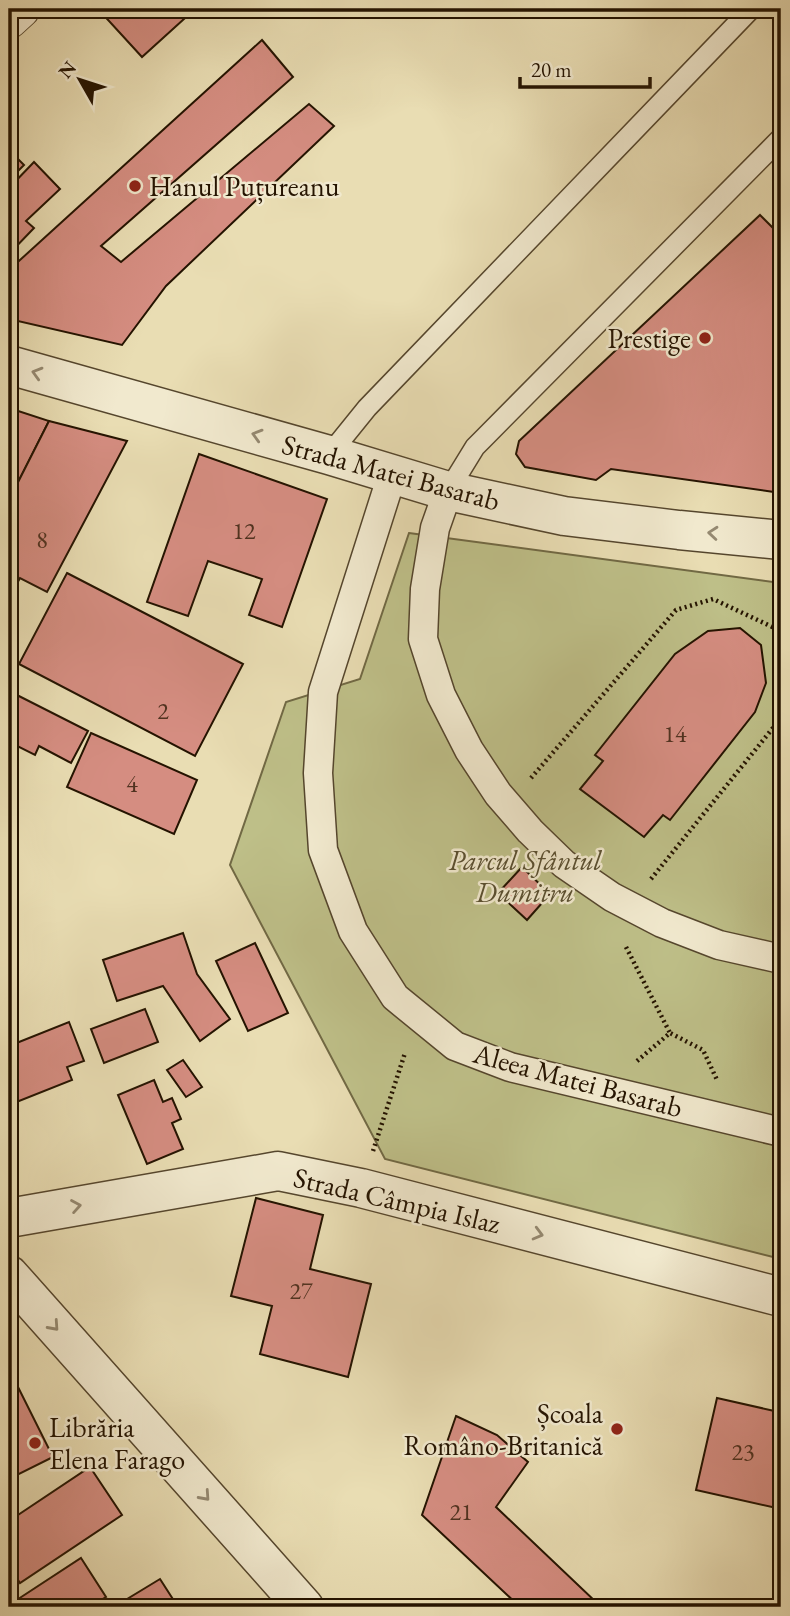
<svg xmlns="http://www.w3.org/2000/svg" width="790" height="1616" font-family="'EB Garamond',serif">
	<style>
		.green { fill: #bebf88; stroke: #716944; stroke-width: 2 }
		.building { fill: #d58d81; stroke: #241300; stroke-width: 2 }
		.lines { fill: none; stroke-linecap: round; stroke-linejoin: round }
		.service-casing { stroke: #55462d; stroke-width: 22 }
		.pedestrian-casing { stroke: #55462d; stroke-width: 31 }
		.minor-casing { stroke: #55462d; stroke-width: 39 }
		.tertiary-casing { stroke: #55462d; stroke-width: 41 }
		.path { stroke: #241300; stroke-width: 4.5; stroke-dasharray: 2 3.5; stroke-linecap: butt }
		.service { stroke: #f1e9ce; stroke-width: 19 }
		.pedestrian { stroke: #f1e9ce; stroke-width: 28 }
		.minor { stroke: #f1e9ce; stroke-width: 37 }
		.tertiary { stroke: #f1e9ce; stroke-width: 38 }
		.oneway { stroke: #958971 }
		.poi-dot { fill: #8f2418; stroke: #f1e9ce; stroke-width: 2.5 }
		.labels { text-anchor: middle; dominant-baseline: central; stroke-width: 5; stroke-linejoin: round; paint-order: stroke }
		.number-label { font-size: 24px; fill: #503220 }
		.poi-label { font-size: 28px; fill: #241300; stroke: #f1e9ce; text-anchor: start }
		.street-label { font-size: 28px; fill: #241300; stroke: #f1e9ce }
		.park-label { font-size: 28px; font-style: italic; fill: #5a4f30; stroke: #f1e9ce }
	</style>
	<rect width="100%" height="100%" fill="#e9ddb3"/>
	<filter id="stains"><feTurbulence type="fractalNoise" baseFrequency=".00286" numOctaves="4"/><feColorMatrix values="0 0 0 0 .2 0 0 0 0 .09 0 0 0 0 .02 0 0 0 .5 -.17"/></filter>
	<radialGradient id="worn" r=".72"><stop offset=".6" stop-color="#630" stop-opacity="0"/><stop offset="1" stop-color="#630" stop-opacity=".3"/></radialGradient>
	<!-- green -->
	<path class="green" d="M409 533 781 583V1259L385 1159 230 865 286 702 360 679Z"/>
	<!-- building -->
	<g class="building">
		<path d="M98 9H195L142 57Z"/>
		<path d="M262 40 293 77 101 246 121 262 309 104 334 126 166 286 122 345 9 319V270Z"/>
		<path d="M9 150 24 165 9 180Z"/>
		<path d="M34 162 60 189 26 221 34 228 9 254V188Z"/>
		<path d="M760 215 781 236V493L611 469 596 480 525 467 516 454 519 441Z"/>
		<path d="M9 408 49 421 9 500Z"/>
		<path d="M49 421 127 441 47 592 20 578 9 598V500Z"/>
		<path d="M199 454 327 499 282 627 249 615 262 579 208 561 188 616 147 602Z"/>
		<path d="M67 573 243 664 195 756 19 664Z"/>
		<path d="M740 628 761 645 766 683 755 712 670 820 663 815 644 837 580 789 603 761 595 755 675 654 708 631Z"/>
		<path d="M9 691 88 731 71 763 39 746 35 755 9 742Z"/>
		<path d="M91 733 197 780 174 834 67 787Z"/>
		<path d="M522 867 550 894 527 920 498 893Z"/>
		<path d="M183 933 197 974 230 1019 200 1041 163 986 117 1001 103 960Z"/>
		<path d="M255 943 288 1013 248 1031 216 961Z"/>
		<path d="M145 1009 158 1042 104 1063 91 1029Z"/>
		<path d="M69 1022 84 1061 67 1067 72 1080 9 1105V1046Z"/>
		<path d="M183 1060 202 1087 186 1097 167 1070Z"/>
		<path d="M154 1080 163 1102 172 1098 181 1119 172 1123 183 1149 147 1164 118 1095Z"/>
		<path d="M256 1198 323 1215 310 1269 371 1284 348 1377 260 1354 272 1306 231 1296Z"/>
		<path d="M10 1371 53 1457 9 1479V1372Z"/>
		<path d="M717 1398 779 1412 781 1404V1509L696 1490Z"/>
		<path d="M456 1416 497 1435 528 1462 496 1507 597 1603 593 1607H520L422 1515Z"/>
		<path d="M90 1467 122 1515 20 1583 9 1566V1521Z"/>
		<path d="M81 1558 106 1597 89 1607H10L9 1605Z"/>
		<path d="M160 1579 178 1607H114Z"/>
	</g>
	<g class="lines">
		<!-- service casing -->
		<g class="service-casing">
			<g id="service">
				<path d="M329 455 367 408 751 9"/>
				<path d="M448 491 475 447 482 440 781 138"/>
			</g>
		</g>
		<!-- pedestrian casing -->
		<g class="pedestrian-casing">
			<g id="pedestrian">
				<path d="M392 475 323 692 318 773 323 850 353 931 395 997 455 1046 510 1067 781 1132"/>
				<path d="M448 491 435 528 425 589 423 639 441 695 469 750 498 794 530 831 564 864 612 897 662 923 719 945 781 959"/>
			</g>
		</g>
		<!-- minor casing -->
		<g class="minor-casing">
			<path id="minor" d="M9 20 21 9"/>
		</g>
		<!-- tertiary casing -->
		<g class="tertiary-casing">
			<g id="tertiary">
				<path d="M9 365 329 455 448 491 564 516 679 530 781 540"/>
				<path d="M9 1218 278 1171 361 1188 781 1297"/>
				<path d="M9 1275 304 1607"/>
			</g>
		</g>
		<!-- path -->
		<g class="path">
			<path d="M531 778 676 610 713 599 781 631"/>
			<path d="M651 879 781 718"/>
			<path d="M626 947 670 1033"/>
			<path d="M637 1061 670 1033 703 1050 717 1080"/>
			<path d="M373 1151 405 1053"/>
		</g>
		<!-- service -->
		<use href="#service" class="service"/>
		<!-- pedestrian -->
		<use href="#pedestrian" class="pedestrian"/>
		<!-- minor -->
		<use href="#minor" class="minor"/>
		<!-- tertiary -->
		<use href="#tertiary" class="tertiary"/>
	</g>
	<!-- one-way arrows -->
	<defs><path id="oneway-chevron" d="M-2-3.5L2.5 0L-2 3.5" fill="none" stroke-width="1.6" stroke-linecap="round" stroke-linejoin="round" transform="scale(1.75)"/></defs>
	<g class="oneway">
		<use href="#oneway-chevron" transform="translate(37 373) rotate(-164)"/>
		<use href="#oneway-chevron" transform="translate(257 435) rotate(-164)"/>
		<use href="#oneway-chevron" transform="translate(713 533) rotate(-175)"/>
		<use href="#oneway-chevron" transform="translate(76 1206) rotate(-10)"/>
		<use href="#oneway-chevron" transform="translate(538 1234) rotate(15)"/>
		<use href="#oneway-chevron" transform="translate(54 1326) rotate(48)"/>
		<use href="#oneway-chevron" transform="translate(205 1496) rotate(48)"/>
	</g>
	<!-- markers -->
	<g class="poi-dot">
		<circle cx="135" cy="186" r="7"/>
		<circle cx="705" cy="338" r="7"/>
		<circle cx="617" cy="1429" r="7"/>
		<circle cx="35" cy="1443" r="7"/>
	</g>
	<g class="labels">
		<!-- number labels -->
		<g class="number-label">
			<text x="244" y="530">12</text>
			<text x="42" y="539">8</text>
			<text x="163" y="710">2</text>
			<text x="675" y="733">14</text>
			<text x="132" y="783">4</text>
			<text x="301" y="1290">27</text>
			<text x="743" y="1451">23</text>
			<text x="461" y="1511">21</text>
		</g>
		<!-- poi labels -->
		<g class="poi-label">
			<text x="149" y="186">Hanul Puțureanu</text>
			<text x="691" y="338" text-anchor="end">Prestige</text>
			<text x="603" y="1413" text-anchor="end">Școala<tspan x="603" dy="32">Româno-Britanică</tspan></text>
			<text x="49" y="1427">Librăria<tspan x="49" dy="32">Elena Farago</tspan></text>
		</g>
		<!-- street labels -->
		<g class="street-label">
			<text transform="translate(391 472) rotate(15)">Strada Matei Basarab</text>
			<text transform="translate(578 1080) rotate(15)">Aleea Matei Basarab</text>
			<text transform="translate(397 1200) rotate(13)">Strada Câmpia Islaz</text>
		</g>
		<!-- park labels -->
		<g class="park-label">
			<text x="525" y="860">Parcul Sfântul<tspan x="525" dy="32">Dumitru</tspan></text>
		</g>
	</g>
	<!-- margin -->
	<rect width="790" height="1616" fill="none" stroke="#e9ddb3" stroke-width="35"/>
	<rect x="10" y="10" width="769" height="1595" fill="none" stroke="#241300" stroke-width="3.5"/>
	<rect x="18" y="18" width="755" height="1581" fill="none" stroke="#241300" stroke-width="2"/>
	<!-- north arrow -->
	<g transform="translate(80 80) rotate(309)" stroke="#f1e9ce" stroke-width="5" paint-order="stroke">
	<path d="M0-5L12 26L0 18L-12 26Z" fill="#241300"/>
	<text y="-10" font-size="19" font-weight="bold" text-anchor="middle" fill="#241300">N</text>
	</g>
	<!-- scale -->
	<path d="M520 77v10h130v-10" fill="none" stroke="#241300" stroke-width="3.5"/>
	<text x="531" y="77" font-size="21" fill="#241300" stroke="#f1e9ce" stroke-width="5" paint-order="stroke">20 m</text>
	<rect width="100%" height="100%" filter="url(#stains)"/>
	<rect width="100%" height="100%" fill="url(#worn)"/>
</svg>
